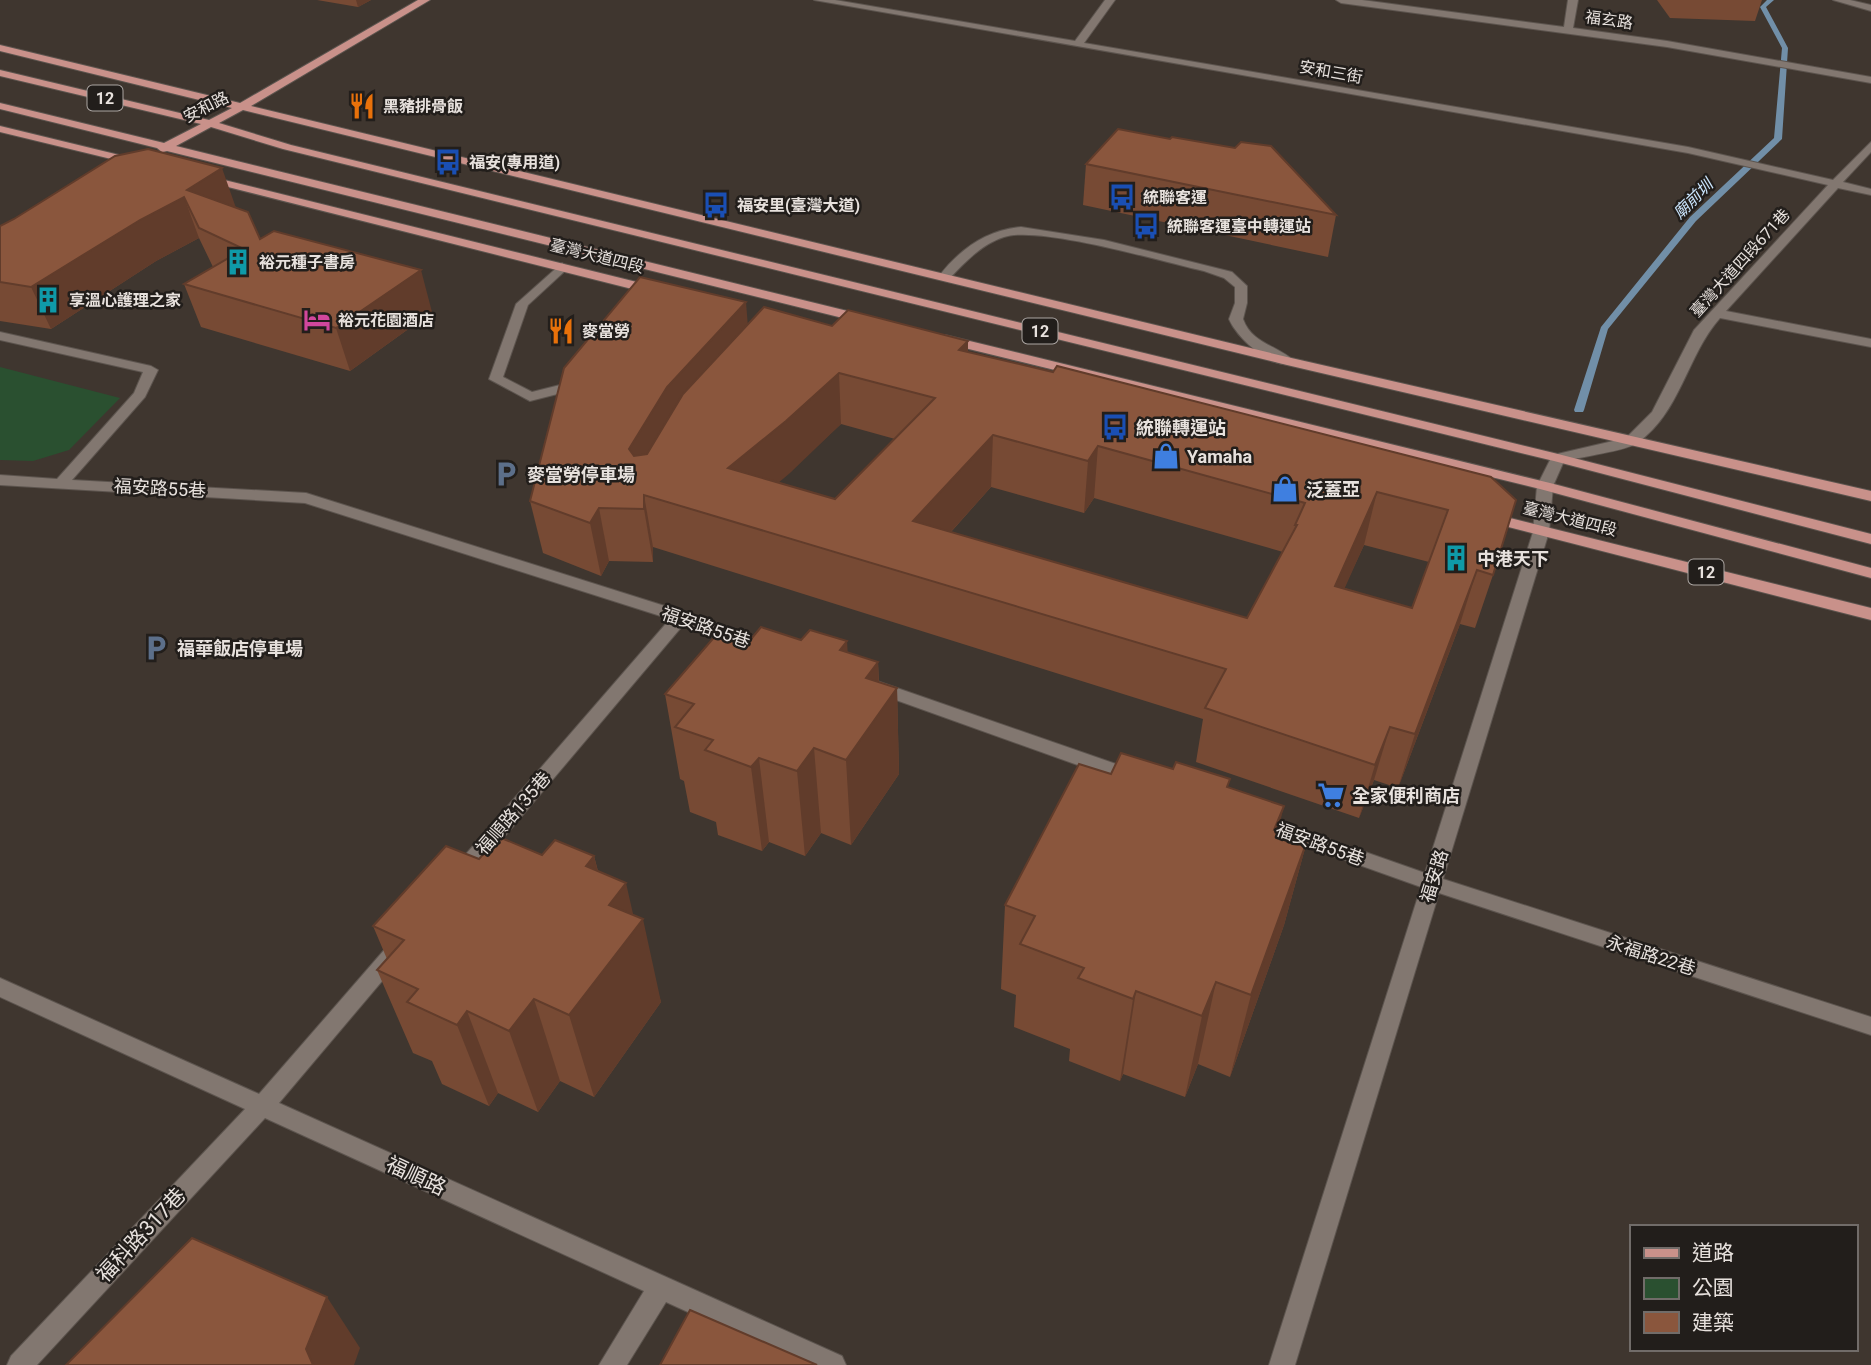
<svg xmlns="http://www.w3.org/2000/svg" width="1871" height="1365" font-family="Roboto,'Noto Sans TC',sans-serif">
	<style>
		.green { fill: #2a5030 }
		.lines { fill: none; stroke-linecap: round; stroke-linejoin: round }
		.stream { fill: #718fa8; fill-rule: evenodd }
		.minor-casing { stroke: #5c544e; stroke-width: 2 }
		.major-casing { stroke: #5c544e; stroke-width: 2 }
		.minor { fill: #827770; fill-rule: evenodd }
		.major { fill: #c9918a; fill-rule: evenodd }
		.wall { fill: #774a34; fill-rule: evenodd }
		.shaded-wall { fill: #613c2b }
		.building { fill: #8a563d; stroke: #613c2b; stroke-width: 2; fill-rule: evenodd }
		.labels { text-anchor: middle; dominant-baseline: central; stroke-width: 5; stroke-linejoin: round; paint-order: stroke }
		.far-street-label { font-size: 16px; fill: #e7e1dd; stroke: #221e1b }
		.shield { fill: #221e1b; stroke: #aca6a3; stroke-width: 2 }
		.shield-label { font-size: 16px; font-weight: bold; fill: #e7e1dd }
		.far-poi-label { font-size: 16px; font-weight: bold; fill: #e7e1dd; stroke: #221e1b; text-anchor: start }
		.far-water-label { font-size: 16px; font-style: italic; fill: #cce7ff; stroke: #221e1b }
		.poi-label { font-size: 18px; font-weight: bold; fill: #e7e1dd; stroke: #221e1b; text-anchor: start }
		.street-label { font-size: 18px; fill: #e7e1dd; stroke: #221e1b }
		.near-street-label { font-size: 21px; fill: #e7e1dd; stroke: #221e1b }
	</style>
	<rect width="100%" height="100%" fill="#3f362f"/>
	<!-- green -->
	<path class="green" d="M0 367 120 398 69 450 33 461 0 460Z"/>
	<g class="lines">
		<!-- stream -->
		<path class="stream" d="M1767 0H1774L1766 7 1788 48 1782 139 1696 221 1608 329 1584 410 1583 412H1575L1574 410 1601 327 1690 217 1774 138 1782 48 1760 7Z"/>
		<!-- minor casing -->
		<g class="minor-casing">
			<g id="minor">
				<path d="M814 0H835L1075 41 1105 0H1115L1084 43 1688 147 1833 180 1871 142V152L1843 182 1871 189V195L1838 188 1726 311 1871 339V347L1720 318C1687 355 1680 414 1637 443 1626 451 1580 457 1564 461L1553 486 1549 532 1443 879 1871 1017V1035L1439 893 1295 1365H1269L1421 887 1250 826 1247 821 1250 816 1257 814 1425 873 1533 532 1537 486 1551 458 1553 455 1626 438 1652 412 1694 330 1828 185 1688 153Z"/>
				<path d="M1336 0H1362L1564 27 1568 0H1578L1573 28 1667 41 1871 77V83L1667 47 1341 3Z"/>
				<path d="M1833 0H1850L1871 5V11Z"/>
				<path d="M1021 227 1104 240 1232 272 1247 286V303L1243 319C1252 344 1277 345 1294 361L1292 364C1270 368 1237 338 1229 319L1235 303V287L1224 278 1204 271C1163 262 1039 225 1004 237 982 244 965 262 949 279L945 280 939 276C960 249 987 230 1021 227Z"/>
				<path d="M562 263 568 267 566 270 528 305 503 377 532 392 580 380 587 384 585 387 530 401 489 379 516 304Z"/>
				<path d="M0 332 151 366 158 370 145 397 72 480 306 493 687 613 778 645 781 649 772 655 684 624 467 881 460 883 453 881 450 875 453 869 670 619 305 503 0 485V475L57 479 134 393 143 372 0 340Z"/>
				<path d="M874 680 1142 773 1144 778 1142 783H1128L868 690 865 686Z"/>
				<path d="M392 946 399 949 402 955 399 961 279 1103 842 1356 846 1365H804L666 1302 627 1365H599L644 1291 265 1118 37 1365H7L11 1356 245 1109 0 997V978L259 1094 385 949Z"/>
			</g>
		</g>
		<!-- major casing -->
		<g class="major-casing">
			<g id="major">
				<path d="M418 0H430L251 106 1287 357 1871 491V501L1287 365 243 110 219 123 291 145 1558 454 1871 534V544L1554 461 283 149 211 127 176 146 872 317 874 320 867 324 167 151 162 152 157 148 0 109V103L164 143 201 124 0 76V70L209 120 232 108 0 51V45L240 103Z"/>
				<path d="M0 126 140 160 142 162 136 165 0 132Z"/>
				<path d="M204 175 661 288 662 291 656 295 200 180 198 178Z"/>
				<path d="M945 335 1550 483 1871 568V578L1540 489 940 342 938 339Z"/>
				<path d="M1486 512 1871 608V620L1481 520 1478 517Z"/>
			</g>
		</g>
		<!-- minor -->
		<use href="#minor" class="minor"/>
		<!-- major -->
		<use href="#major" class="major"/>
	</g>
	<!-- wall -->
	<g class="wall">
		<path d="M317 0H371L358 7Z"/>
		<path d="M1657 0H1762L1755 21 1670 18Z"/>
		<path d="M1170 139 1235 148 1336 215 1328 257 1083 205 1086 164Z"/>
		<path d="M115 156 236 207 260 239 432 312 350 371 201 327 184 284 213 267 199 238 156 261 51 329 0 321V226L14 219Z"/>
		<path d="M748 324 832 326 968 341V352L1491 477 1493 575 1475 628 1460 624 1398 788 1374 780 1359 818 1196 762 1203 719 653 547V562L609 561 601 576 543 553 530 501ZM841 424 895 439 835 499 778 482ZM991 487 1084 513 1094 498 1283 552 1247 618 951 532ZM1364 545 1429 562 1412 608 1344 588Z"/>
		<path d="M801 640 847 652 878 662 879 682 897 688 899 774 851 845 821 833 805 856 769 842 762 851 718 835 716 822 690 812 684 781 680 779 665 694 747 644Z"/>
		<path d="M1111 774 1228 788 1278 832 1307 841 1284 925 1230 1077 1198 1064 1185 1097 1123 1074 1120 1081 1069 1061 1070 1049 1014 1027 1016 995 1001 989 1005 905Z"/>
		<path d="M542 855 594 856 598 871 634 915 661 1002 594 1097 560 1081 538 1112 498 1093 489 1106 442 1084 432 1061 413 1053 377 970 387 959 373 926 479 859Z"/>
	</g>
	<!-- shaded-wall -->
	<g class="shaded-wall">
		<path d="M356 0H371L358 7Z"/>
		<path d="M222 168 236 208 201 230 187 190Z"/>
		<path d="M184 197 199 238 156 261 51 329 31 287 140 220Z"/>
		<path d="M421 270 432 312 350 371 336 328Z"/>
		<path d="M746 302 750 352 638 501 629 449 667 387Z"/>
		<path d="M968 341 967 391 959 350Z"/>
		<path d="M839 373 841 424 790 473 734 520 728 468Z"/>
		<path d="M993 435 991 487 913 574V521Z"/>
		<path d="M1098 446 1094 498 1084 513 1088 461Z"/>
		<path d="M1377 492 1364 545 1322 639 1335 586Z"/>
		<path d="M644 495 653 547V562L644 509Z"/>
		<path d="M599 508 609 561 601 576 590 523Z"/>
		<path d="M1477 570 1460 624 1398 788 1415 734Z"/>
		<path d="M847 641 852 726 840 650Z"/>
		<path d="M878 662 880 712 897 688 899 774 851 845 846 760 866 678Z"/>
		<path d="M1390 727 1374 780 1359 818 1375 765Z"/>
		<path d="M814 748 821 833 805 856 797 771Z"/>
		<path d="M759 758 769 842 762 851 751 767Z"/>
		<path d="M1284 806 1263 891 1274 830Z"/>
		<path d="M1307 841 1284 925 1230 1077 1251 995Z"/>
		<path d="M594 856 615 940 586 866Z"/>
		<path d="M626 883 636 927 643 919 661 1002 594 1097 569 1015 609 905Z"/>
		<path d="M1216 982 1198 1064 1185 1097 1202 1016Z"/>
		<path d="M1136 991 1123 1074 1120 1081 1133 999Z"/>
		<path d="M534 999 560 1081 538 1112 509 1031Z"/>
		<path d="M467 1011 498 1093 489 1106 457 1025Z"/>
		<path d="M327 1297 360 1348 354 1365H313L306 1349Z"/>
	</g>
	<!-- building -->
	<g class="building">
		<path d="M1118 129 1170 139 1172 137 1235 148 1241 142 1271 146 1336 215 1086 164Z"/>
		<path d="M148 149 222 168 187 190 248 212 260 239 274 231 421 270 336 328 184 284 244 249 199 228 184 197 140 220 31 287 0 282V226L14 219 115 156Z"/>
		<path d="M640 277 746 302 667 387 629 449 634 456 647 454 683 394 764 307 832 326 848 310 968 341 959 350 1053 372 1057 366 1491 477 1516 500 1493 575 1477 570 1415 734 1390 727 1375 765 1205 708 1226 669 644 495V509L599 508 590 523 530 501 564 368ZM839 373 935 398 835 499 728 468 786 421ZM993 435 1088 461 1098 446 1305 503 1295 525H1297L1247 618 913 521ZM1377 492 1448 510 1412 608 1335 586Z"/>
		<path d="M761 627 801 640 810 630 847 641 840 650 878 662 866 678 897 688 846 760 814 748 797 771 759 758 751 767 705 750 713 740 675 727 694 704 665 694 717 634 747 644Z"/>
		<path d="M1121 753 1173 769 1176 762 1230 779 1227 787 1284 806 1274 830 1307 841 1251 995 1216 982 1202 1016 1136 991 1133 999 1078 978 1084 968 1020 944 1035 916 1005 905 1079 764 1111 774Z"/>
		<path d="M499 837 542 855 555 840 594 856 586 866 626 883 609 905 643 919 569 1015 534 999 509 1031 467 1011 457 1025 407 1002 418 989 377 970 404 940 373 926 446 846 479 859Z"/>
		<path d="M192 1238 327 1297 306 1349 313 1365H66Z"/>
		<path d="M690 1310 817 1365H660Z"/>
	</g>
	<!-- icons -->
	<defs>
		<g id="restaurant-bare" transform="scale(2.1)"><path d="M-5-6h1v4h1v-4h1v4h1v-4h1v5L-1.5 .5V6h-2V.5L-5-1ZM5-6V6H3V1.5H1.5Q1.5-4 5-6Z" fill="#e8710a" stroke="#221e1b" stroke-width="2.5" paint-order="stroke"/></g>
		<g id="bus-bare" transform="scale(2.1)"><path d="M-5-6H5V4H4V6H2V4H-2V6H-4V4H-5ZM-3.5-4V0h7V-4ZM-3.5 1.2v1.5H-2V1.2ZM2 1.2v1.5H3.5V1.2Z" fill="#1a4fb4" stroke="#221e1b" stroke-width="2.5" paint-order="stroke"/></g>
		<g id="building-bare" transform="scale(2.1)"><path d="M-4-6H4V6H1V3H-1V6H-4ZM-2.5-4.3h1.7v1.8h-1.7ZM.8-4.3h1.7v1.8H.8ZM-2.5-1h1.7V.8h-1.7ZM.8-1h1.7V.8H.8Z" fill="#0f9aa8" stroke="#221e1b" stroke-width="2.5" paint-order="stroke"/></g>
		<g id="hotel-bare" transform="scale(2.1)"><path d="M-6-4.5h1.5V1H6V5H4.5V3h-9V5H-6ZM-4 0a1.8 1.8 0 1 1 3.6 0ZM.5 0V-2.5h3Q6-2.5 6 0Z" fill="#d1479c" stroke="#221e1b" stroke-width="2.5" paint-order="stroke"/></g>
		<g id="shop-bare" transform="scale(2.1)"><path d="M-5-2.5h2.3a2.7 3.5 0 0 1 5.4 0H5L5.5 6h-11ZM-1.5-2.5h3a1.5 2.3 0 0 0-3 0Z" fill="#3f7fe0" stroke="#221e1b" stroke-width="2.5" paint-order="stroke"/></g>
		<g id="parking-bare" transform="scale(2.1)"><path d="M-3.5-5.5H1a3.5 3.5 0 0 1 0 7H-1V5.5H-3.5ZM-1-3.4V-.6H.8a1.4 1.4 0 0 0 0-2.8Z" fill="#5c6f8a" stroke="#221e1b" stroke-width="2.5" paint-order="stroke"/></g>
		<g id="supermarket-bare" transform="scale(2.1)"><path d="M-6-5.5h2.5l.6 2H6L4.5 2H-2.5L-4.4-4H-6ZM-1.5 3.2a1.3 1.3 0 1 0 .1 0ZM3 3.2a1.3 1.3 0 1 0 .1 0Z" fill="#3f7fe0" stroke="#221e1b" stroke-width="2.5" paint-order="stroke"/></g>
	</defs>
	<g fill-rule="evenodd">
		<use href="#restaurant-bare" x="362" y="106"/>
		<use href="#bus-bare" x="448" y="162"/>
		<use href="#bus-bare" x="1122" y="197"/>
		<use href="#bus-bare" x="716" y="205"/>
		<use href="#bus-bare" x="1146" y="226"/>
		<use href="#building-bare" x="238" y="262"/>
		<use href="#building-bare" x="48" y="300"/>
		<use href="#hotel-bare" x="317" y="320"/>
		<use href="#restaurant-bare" x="561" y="331"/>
		<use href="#bus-bare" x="1115" y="427"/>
		<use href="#shop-bare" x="1166" y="456"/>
		<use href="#parking-bare" x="506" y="474"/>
		<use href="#shop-bare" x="1285" y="489"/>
		<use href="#building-bare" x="1456" y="558"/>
		<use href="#parking-bare" x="156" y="648"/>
		<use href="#supermarket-bare" x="1331" y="795"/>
	</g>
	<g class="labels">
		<!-- far-street labels -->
		<g class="far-street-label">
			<text transform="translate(1609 20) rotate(8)">福玄路</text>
			<text transform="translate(1331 72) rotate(10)">安和三街</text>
			<text transform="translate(206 107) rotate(-27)">安和路</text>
			<text transform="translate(597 256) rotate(14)">臺灣大道四段</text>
			<text transform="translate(1740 263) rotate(-48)">臺灣大道四段671巷</text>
			<text transform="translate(1570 519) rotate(14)">臺灣大道四段</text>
		</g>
		<!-- shield labels -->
		<g class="shield">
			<rect x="87.5" y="85.5" width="35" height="25" rx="5"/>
			<rect x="1022.5" y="318.5" width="35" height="25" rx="5"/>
			<rect x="1688.5" y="559.5" width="35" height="25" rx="5"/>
		</g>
		<g class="shield-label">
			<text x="105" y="98">12</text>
			<text x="1040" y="331">12</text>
			<text x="1706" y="572">12</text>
		</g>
		<!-- far-poi labels -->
		<g class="far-poi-label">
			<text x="383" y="106">黑豬排骨飯</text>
			<text x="469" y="162">福安(專用道)</text>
			<text x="1143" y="197">統聯客運</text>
			<text x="737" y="205">福安里(臺灣大道)</text>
			<text x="1167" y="226">統聯客運臺中轉運站</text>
			<text x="259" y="262">裕元種子書房</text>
			<text x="69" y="300">享溫心護理之家</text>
			<text x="338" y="320">裕元花園酒店</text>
			<text x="582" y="331">麥當勞</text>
		</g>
		<!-- far-water labels -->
		<g class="far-water-label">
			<text transform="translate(1693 199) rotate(-45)">廟前圳</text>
		</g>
		<!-- poi labels -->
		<g class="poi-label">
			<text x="1136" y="427">統聯轉運站</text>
			<text x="1187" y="456">Yamaha</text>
			<text x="527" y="474">麥當勞停車場</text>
			<text x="1306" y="489">泛蓋亞</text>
			<text x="1477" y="558">中港天下</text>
			<text x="177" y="648">福華飯店停車場</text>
			<text x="1352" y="795">全家便利商店</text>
		</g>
		<!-- street labels -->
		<g class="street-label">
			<text transform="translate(160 488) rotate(3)">福安路55巷</text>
			<text transform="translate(706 627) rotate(19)">福安路55巷</text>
			<text transform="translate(513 813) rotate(-49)">福順路135巷</text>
			<text transform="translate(1320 844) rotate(20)">福安路55巷</text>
			<text transform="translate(1434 876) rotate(-73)">福安路</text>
			<text transform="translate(1651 955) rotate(18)">永福路22巷</text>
		</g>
		<!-- near-street labels -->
		<g class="near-street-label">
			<text transform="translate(416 1176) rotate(25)">福順路</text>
			<text transform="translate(141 1235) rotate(-47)">福科路317巷</text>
		</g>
	</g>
	<!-- legend -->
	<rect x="1630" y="1225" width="228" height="126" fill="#221e1b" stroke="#716c69" stroke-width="2"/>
	<rect x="1644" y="1248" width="35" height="10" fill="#c9918a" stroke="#716c69" stroke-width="2"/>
	<text x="1692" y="1260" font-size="21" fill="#e7e1dd">道路</text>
	<rect x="1644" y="1278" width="35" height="21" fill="#2a5030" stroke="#716c69" stroke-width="2"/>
	<text x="1692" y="1295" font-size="21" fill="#e7e1dd">公園</text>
	<rect x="1644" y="1312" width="35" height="21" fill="#8a563d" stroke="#716c69" stroke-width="2"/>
	<text x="1692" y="1330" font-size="21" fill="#e7e1dd">建築</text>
</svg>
